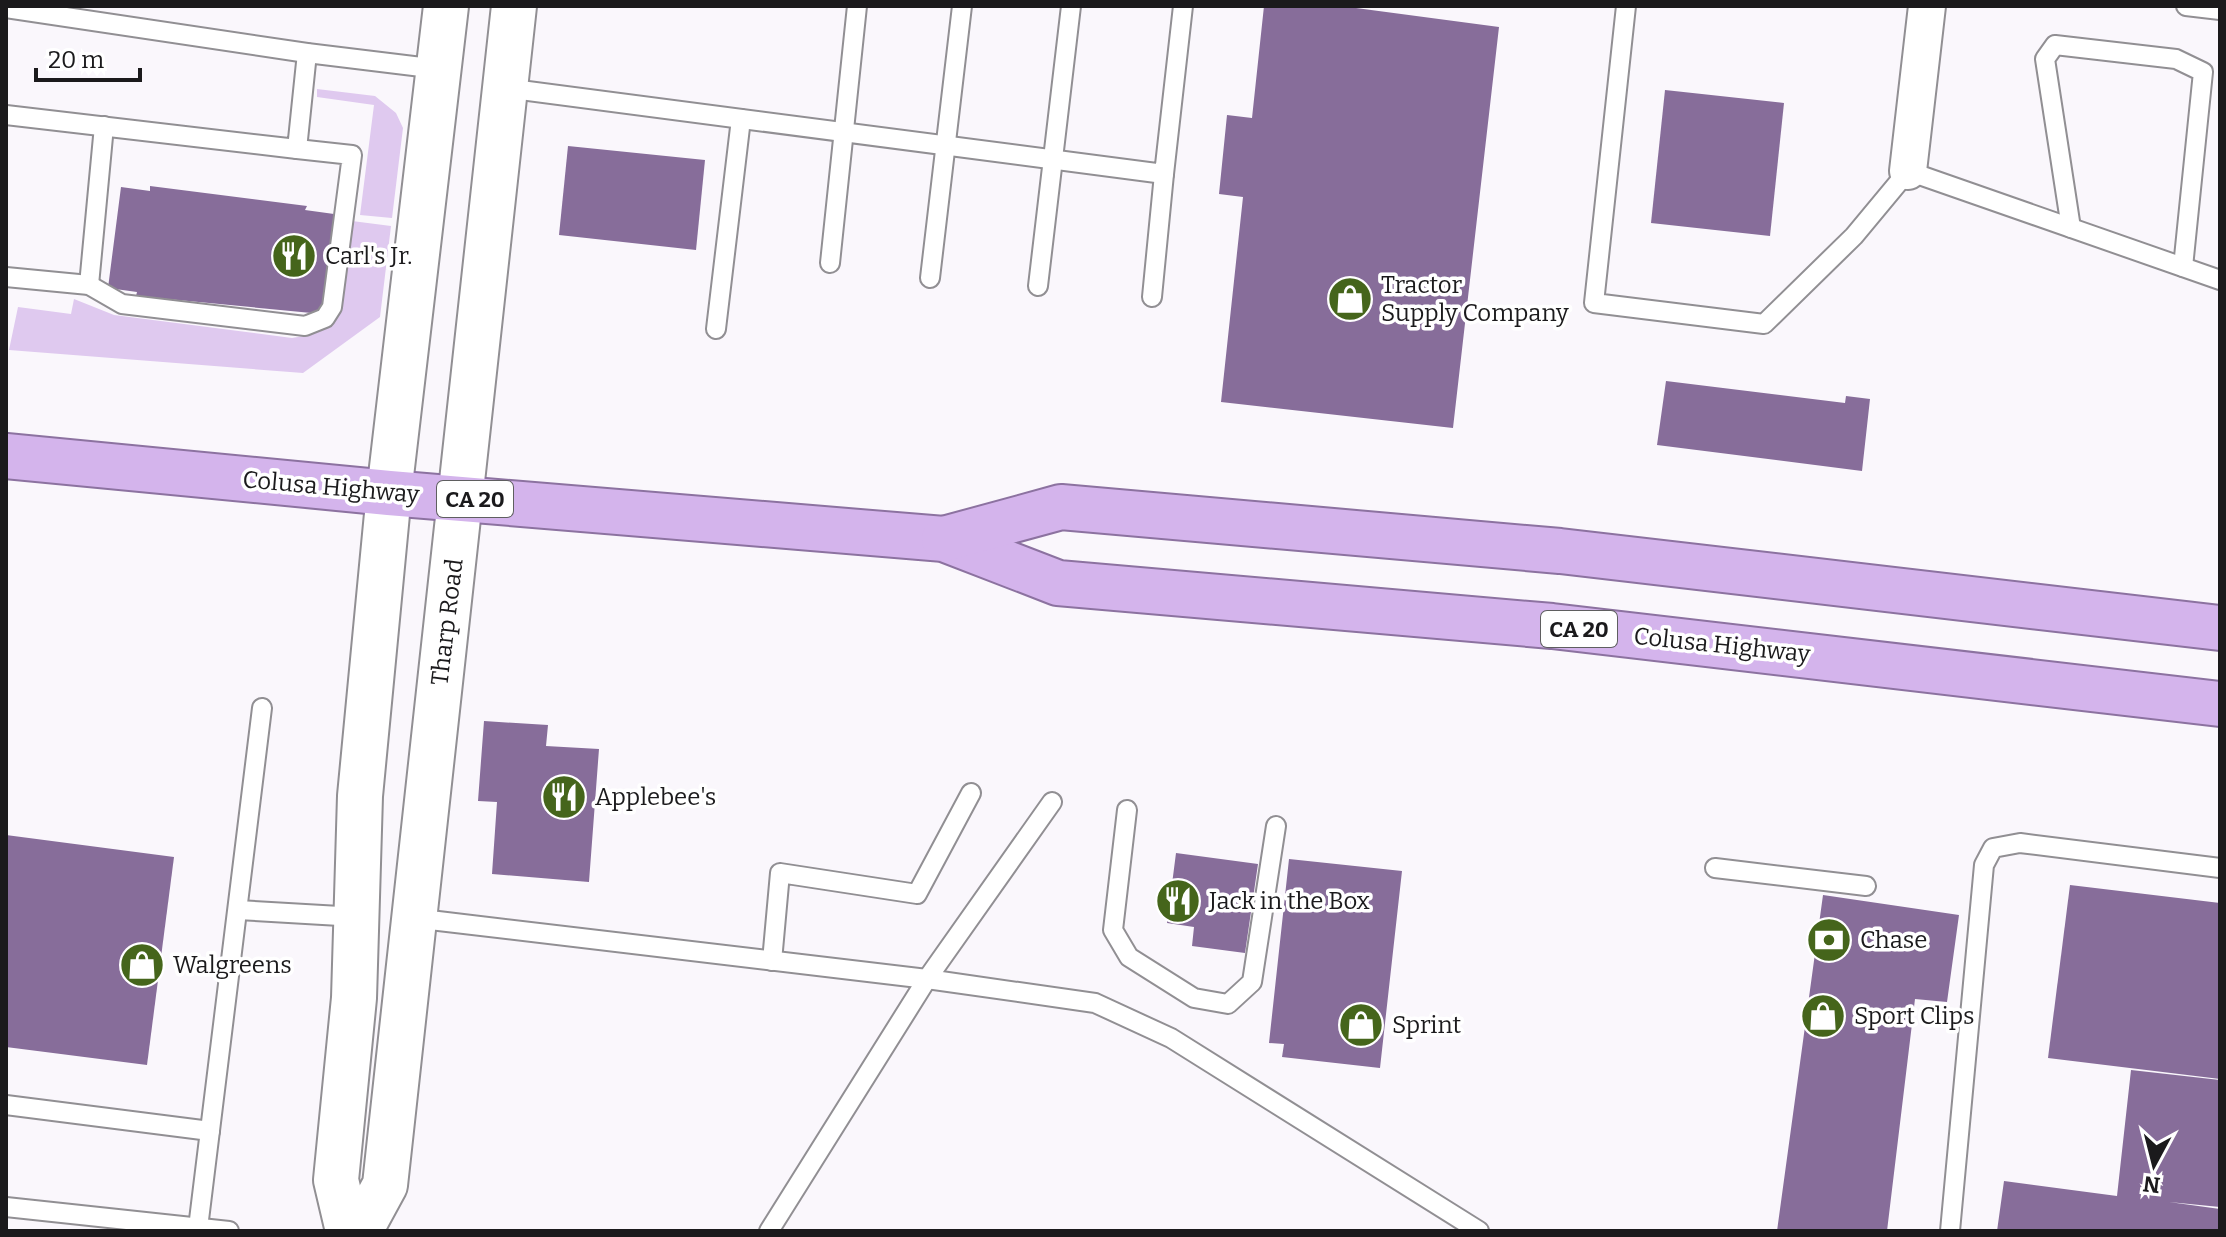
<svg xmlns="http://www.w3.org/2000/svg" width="2226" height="1237" font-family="Bitter,serif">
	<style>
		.green { fill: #dfc9ef }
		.building { fill: #876d9a }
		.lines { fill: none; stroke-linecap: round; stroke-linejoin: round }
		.service-casing { stroke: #918f93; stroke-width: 22 }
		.minor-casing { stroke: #918f93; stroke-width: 40 }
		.tertiary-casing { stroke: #918f93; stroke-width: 48 }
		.trunk-casing { stroke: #8c72a0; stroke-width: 48 }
		.service { stroke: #fff; stroke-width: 18 }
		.minor { stroke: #fff; stroke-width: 36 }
		.tertiary { stroke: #fff; stroke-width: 44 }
		.trunk { stroke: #d4b4ec; stroke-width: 44 }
		.labels { text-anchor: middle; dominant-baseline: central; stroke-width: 7; stroke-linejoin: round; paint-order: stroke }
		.shield { fill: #fff; stroke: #5f5f60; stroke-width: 2 }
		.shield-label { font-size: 22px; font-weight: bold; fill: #1b1a1c }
		.poi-label { font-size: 24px; fill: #1b1a1c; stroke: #fff; text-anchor: start }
		.street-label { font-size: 24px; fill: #1b1a1c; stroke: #fff }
	</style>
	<rect width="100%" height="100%" fill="#faf7fc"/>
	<!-- green -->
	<g class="green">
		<path d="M317 89 375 96 396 113 403 128 392 218 360 215 374 105 317 97Z"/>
		<path d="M352 221 391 226 380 317 303 373 9 350 18 307 71 314 74 299 114 315 292 338 309 335 327 325Z"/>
	</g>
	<!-- building -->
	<g class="building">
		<path d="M1264 6H1341L1499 27 1453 428 1221 402 1243 197 1219 194 1227 115 1252 118Z"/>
		<path d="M1665 90 1784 103 1770 236 1651 223Z"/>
		<path d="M568 146 705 160 696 250 559 235Z"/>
		<path d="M150 186 307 206 305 210 334 214 322 314 136 296 137 292 108 288 121 187 150 191Z"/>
		<path d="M1666 381 1845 403 1846 396 1870 399 1862 471 1657 445Z"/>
		<path d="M484 721 548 725 546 746 599 749 589 882 492 874 497 802 478 801Z"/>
		<path d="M6 835 174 857 147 1065 6 1047Z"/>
		<path d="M1176 853 1258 864 1245 953 1192 946 1194 927 1167 923Z"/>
		<path d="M1289 859 1402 871 1380 1068 1282 1057 1284 1044 1269 1043Z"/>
		<path d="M2070 885 2220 903V1079L2048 1058Z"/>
		<path d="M1823 895 1959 915 1947 1002 1915 999 1887 1231H1777Z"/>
		<path d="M2131 1070 2220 1080V1207L2169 1202 2220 1209V1231H1997L2004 1181 2117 1196Z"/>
	</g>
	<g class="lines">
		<!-- service casing -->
		<g class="service-casing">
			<g id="service">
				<path d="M1626 6 1594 303 1764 324 1854 236 1908 171 2220 280"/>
				<path d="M2186 6 2220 10"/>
				<path d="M6 8 307 53 438 69"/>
				<path d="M505 88 1164 174 1183 6"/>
				<path d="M6 115 297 149 307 53"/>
				<path d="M2071 228 2045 59 2055 45 2176 59 2203 72 2183 267"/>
				<path d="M830 263 857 6"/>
				<path d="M6 277 89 285 122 304 305 326 325 318 332 307 352 155 297 149"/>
				<path d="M930 278 962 6"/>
				<path d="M89 285 104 126"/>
				<path d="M1038 286 1071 6"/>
				<path d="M1152 297 1164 174"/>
				<path d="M716 329 741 119"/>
				<path d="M1127 810 1113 930 1129 957 1194 998 1228 1004 1252 982 1276 826"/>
				<path d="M1715 868 1866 886"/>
				<path d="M238 910 357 917"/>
				<path d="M413 918 927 979 1095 1003 1171 1038 1479 1231"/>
				<path d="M772 961 780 873 917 894 971 793"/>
				<path d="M6 1105 210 1131"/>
				<path d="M6 1207 229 1231"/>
				<path d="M198 1228 262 708"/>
				<path d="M769 1231 927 979 1052 802"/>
				<path d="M1950 1231 1984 865 1993 848 2020 843 2220 868"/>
			</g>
		</g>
		<!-- minor casing -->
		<g class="minor-casing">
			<path id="minor" d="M1908 171 1927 6"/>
		</g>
		<!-- tertiary casing -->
		<g class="tertiary-casing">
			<g id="tertiary">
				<path d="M348 1231 336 1180 354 998 360 796 389 493 446 6"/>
				<path d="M360 1231 385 1185 514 6"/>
			</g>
		</g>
		<!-- trunk casing -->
		<g class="trunk-casing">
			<g id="trunk">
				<path d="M6 456 389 493 944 539 1058 583 1552 626 2220 704"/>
				<path d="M944 539 1061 507 1560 551 2220 628"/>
			</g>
		</g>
		<!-- service -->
		<use href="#service" class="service"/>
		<!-- minor -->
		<use href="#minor" class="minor"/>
		<!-- tertiary -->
		<use href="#tertiary" class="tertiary"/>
		<!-- trunk -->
		<use href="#trunk" class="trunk"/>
	</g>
	<!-- icons -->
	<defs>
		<g id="restaurant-disc" transform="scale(2.3)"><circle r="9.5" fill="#45651b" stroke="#fff"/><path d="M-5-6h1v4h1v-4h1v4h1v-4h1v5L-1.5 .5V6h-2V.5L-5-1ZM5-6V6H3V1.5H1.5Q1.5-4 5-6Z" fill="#fff"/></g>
		<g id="shop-disc" transform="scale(2.3)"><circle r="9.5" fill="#45651b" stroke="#fff"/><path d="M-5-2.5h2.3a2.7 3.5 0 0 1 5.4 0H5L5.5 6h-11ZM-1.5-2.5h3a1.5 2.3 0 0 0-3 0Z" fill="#fff"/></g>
		<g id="bank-disc" transform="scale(2.3)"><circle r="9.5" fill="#45651b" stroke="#fff"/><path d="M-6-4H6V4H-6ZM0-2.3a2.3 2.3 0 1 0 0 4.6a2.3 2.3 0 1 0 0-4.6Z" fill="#fff"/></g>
	</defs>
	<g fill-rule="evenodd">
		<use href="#restaurant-disc" x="294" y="256"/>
		<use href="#shop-disc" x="1350" y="299"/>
		<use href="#restaurant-disc" x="564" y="797"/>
		<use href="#restaurant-disc" x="1178" y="901"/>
		<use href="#bank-disc" x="1829" y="940"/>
		<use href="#shop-disc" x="142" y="965"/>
		<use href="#shop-disc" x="1823" y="1016"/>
		<use href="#shop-disc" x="1361" y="1025"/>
	</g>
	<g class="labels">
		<!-- shield labels -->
		<g class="shield">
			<rect x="437" y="481" width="76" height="36" rx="6"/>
			<rect x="1541" y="611" width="76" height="36" rx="6"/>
		</g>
		<g class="shield-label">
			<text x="475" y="499">CA 20</text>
			<text x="1579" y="629">CA 20</text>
		</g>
		<!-- poi labels -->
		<g class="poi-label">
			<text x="325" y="256">Carl's Jr.</text>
			<text x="1381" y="285">Tractor<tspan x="1381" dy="28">Supply Company</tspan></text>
			<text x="595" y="797">Applebee's</text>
			<text x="1209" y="901">Jack in the Box</text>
			<text x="1860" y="940">Chase</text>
			<text x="173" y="965">Walgreens</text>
			<text x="1854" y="1016">Sport Clips</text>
			<text x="1392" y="1025">Sprint</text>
		</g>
		<!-- street labels -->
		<g class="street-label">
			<text transform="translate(331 487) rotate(5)">Colusa Highway</text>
			<text transform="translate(447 622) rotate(-83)">Tharp Road</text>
			<text transform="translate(1722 645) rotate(6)">Colusa Highway</text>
		</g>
	</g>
	<!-- border -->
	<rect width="2226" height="1237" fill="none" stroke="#1b1a1c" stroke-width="16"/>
	<!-- north arrow -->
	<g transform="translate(2154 1165) rotate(187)" stroke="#ffffff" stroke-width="6" paint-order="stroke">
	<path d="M0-6L14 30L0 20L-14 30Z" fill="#1b1a1c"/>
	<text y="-12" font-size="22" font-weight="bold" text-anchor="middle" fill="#1b1a1c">N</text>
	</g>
	<!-- scale -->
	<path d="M36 68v12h104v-12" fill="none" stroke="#1b1a1c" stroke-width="4"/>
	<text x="48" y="68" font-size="24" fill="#1b1a1c" stroke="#ffffff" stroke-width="6" paint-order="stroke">20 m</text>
</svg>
